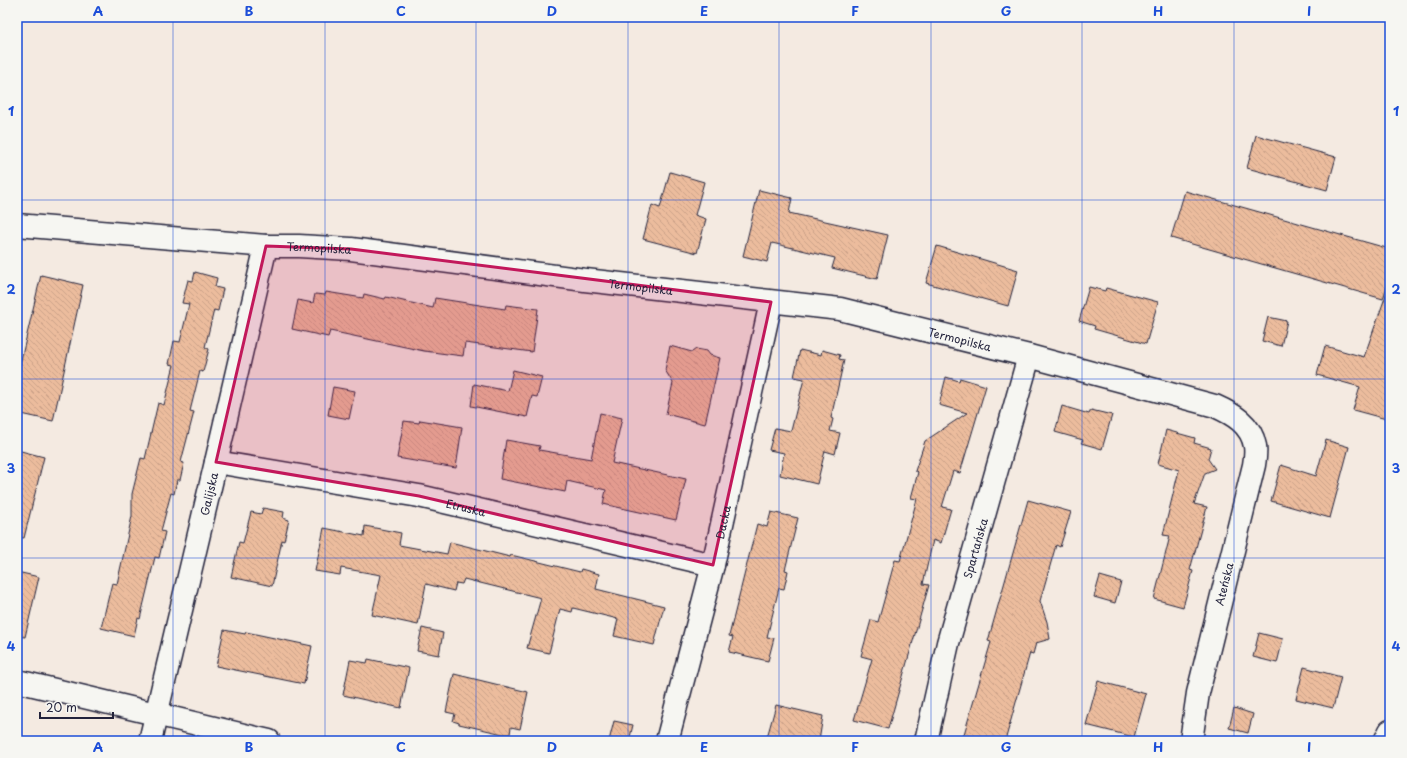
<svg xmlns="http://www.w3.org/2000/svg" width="1407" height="758" font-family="'Playpen Sans',sans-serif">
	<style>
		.building { fill: url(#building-back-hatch); stroke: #22223b }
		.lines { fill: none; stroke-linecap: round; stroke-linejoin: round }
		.minor-casing { stroke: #22223b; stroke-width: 25 }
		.secondary-casing { stroke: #22223b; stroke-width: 25 }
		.minor { stroke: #f6f6f2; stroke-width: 22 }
		.secondary { stroke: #f6f6f2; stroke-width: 22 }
		.marked { fill: #c2185b; fill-opacity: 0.2; stroke: #c2185b; stroke-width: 3; stroke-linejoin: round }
		.grid { fill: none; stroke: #1d4ed8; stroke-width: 1; stroke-opacity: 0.55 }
		.labels { text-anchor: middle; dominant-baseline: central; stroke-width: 3.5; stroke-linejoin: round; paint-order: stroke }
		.street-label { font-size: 11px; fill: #22223b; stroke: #f6f6f2 }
		.neatline { fill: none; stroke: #1d4ed8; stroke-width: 1.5 }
		.grid-label { font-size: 13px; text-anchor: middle; font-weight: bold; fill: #1d4ed8 }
	</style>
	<defs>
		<pattern id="building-back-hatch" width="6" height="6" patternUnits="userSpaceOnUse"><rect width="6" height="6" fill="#ecbc9d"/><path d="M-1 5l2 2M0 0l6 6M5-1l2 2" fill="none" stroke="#caa188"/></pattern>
	</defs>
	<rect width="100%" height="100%" fill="#f4eae1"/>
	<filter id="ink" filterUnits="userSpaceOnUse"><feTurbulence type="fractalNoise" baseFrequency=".025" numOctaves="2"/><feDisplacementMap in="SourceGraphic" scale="8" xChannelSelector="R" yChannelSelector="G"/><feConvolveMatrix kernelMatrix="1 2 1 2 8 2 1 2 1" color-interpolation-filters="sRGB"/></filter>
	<g filter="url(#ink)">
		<!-- building -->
		<g class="building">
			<path d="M1256 135 1336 157 1327 190 1247 168Z"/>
			<path d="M670 172 704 182 695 215 706 219 697 253 643 239 652 205 660 208Z"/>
			<path d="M759 190 792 198 789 213 888 235 877 279 832 268 835 258 772 243 767 262 743 256Z"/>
			<path d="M1185 191 1390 249V276L1383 299 1171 238Z"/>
			<path d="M937 246 1018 270 1008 306 926 283Z"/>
			<path d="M195 272 217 278 215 287 223 289 218 311 214 310 205 347 209 349 203 372 200 371 190 411 194 412 181 462 184 463 180 480H177L174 494 171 493 161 531 165 532 159 558 155 557 140 619 138 618 134 636 101 628 112 583 117 584 132 516V494L141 458 145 459 158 403 164 405 174 365 169 364 174 341 180 342 189 304 182 303 188 280 193 281Z"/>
			<path d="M41 275 83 285 53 421 17 413V377Z"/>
			<path d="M1089 287 1105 291 1106 288 1158 302 1146 344 1094 329 1095 326 1079 321Z"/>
			<path d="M326 292 363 298 364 294 385 299 386 297 433 308 435 298 505 309 506 305 538 309 532 352 465 343 463 356 424 351 330 331 328 337 292 329 298 300 313 303 315 294 325 295Z"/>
			<path d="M1387 292H1390V420L1353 410 1360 387 1317 375 1325 346 1364 357Z"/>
			<path d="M1268 317 1287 321 1281 346 1262 341Z"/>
			<path d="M670 346 692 352 696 349 707 351 710 355 720 358 705 424 666 414 673 383 665 370Z"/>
			<path d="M800 350 821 355 822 350 840 355 839 359 844 360 831 418 833 419 830 431 840 433 835 454 825 451 817 484 780 475 784 453 769 450 775 428 791 431 804 379 794 377Z"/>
			<path d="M513 370 542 377 537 397 532 396 527 417 471 406 474 384 508 391Z"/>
			<path d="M946 377 959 381 960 378 986 386 960 473 953 471 942 507 951 509 941 543 933 540 923 584 929 585 888 729 854 720 872 659 861 656 871 620 878 622 895 560 900 561 917 499 911 498 918 472 915 471 925 441 967 413 939 405Z"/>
			<path d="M333 387 355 391 349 419 328 415Z"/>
			<path d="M1062 406 1089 414 1091 410 1112 415 1102 449 1081 443 1083 440 1055 432Z"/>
			<path d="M600 413 622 418 612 463 686 479 676 520 603 504 606 490 567 481 565 492 500 479 506 440 540 446 539 450 591 459Z"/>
			<path d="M420 420 462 427 456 468 397 458 404 421 419 423Z"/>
			<path d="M1166 430 1195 438 1194 443 1211 448 1208 459 1215 469 1205 473 1194 504 1207 507 1190 570 1193 571 1183 607 1154 599 1170 536 1163 535 1179 470 1158 464Z"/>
			<path d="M1326 440 1349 447 1330 518 1271 501 1281 465 1316 476Z"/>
			<path d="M17 450 44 457 24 538 17 537Z"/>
			<path d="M1028 500 1071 512 1060 547 1056 545 1040 601 1047 622 1050 639 1036 643 1033 654 1030 653 1005 741H962L991 642 988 641Z"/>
			<path d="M263 508 284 512 283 518 289 520 284 541 282 540 272 586 231 577 239 542 243 543 251 512 261 514Z"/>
			<path d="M771 512 798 518 785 570 788 571 784 589 779 588 767 637 774 638 768 661 729 652 733 637 729 636 757 524 767 527Z"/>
			<path d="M365 526 401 533 399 545 447 554 450 542 510 557 511 555 580 572 581 569 599 574 596 589 664 606 654 645 614 636 618 619 573 608 572 612 560 609 549 653 527 648 541 598 464 579 462 584 456 583 454 591 426 584 418 625 372 615 381 575 341 568 340 575 315 571 324 528 364 536Z"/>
			<path d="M17 572 39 577 25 637 17 636Z"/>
			<path d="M1100 576 1121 582 1115 603 1094 597Z"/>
			<path d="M422 628 443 633 439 655 417 651Z"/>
			<path d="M224 630 245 634 246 632 312 646 304 684 216 666Z"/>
			<path d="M1259 633 1283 639 1277 663 1253 657Z"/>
			<path d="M368 659 409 668 401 708 343 695 350 660 367 663Z"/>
			<path d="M1304 667 1341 677 1333 708 1296 699Z"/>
			<path d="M454 674 528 692 520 729 511 727 510 734H503L459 724V723L453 721 455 714 446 712Z"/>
			<path d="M1098 681 1146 694 1134 737 1086 725Z"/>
			<path d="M776 705 823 716 819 741H766Z"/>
			<path d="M1234 708 1253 714 1248 733 1229 728Z"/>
			<path d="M614 721 633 725 629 741H609Z"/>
		</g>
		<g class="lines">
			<!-- minor casing -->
			<g class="minor-casing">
				<g id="minor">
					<path id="s1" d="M17 225 266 246H299L351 249 585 280 840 309 1029 356 1215 406C1233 414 1251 424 1255 446 1256 452 1255 459 1254 465L1198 693 1191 741"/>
					<path id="s2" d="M216 462 419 496 713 565"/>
					<path d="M17 681 269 741"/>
					<path id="s3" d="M150 741 216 462 266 246"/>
					<path id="s4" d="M667 741 713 565 771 302"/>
					<path id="s5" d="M926 741 948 643 1029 356"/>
				</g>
			</g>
			<!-- secondary casing -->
			<g class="secondary-casing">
				<path id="secondary" d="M1385 741 1390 731"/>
			</g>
			<!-- minor -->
			<use href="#minor" class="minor"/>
			<!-- secondary -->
			<use href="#secondary" class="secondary"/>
		</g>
	</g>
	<!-- marked area -->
	<path class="marked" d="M266 246 351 249 771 302 713 565 419 496 216 462Z"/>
	<!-- grid -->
	<path class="grid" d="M173 17V741M325 17V741M476 17V741M628 17V741M779 17V741M931 17V741M1082 17V741M1234 17V741M17 200H1390M17 379H1390M17 558H1390"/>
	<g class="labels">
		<!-- street labels -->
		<g class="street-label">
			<text stroke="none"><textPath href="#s1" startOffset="303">Termopilska</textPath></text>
			<text stroke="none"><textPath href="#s1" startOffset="627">Termopilska</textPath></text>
			<text stroke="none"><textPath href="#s1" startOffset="951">Termopilska</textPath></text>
			<text stroke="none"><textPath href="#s3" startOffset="254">Galijska</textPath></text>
			<text stroke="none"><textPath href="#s2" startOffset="254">Etruska</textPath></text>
			<text stroke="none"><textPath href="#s4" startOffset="226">Dacka</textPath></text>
			<text stroke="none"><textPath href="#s5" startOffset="199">Spartańska</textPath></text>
			<text transform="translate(1224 584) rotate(-76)">Ateńska</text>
		</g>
	</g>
	<!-- margin -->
	<rect width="1407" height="758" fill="none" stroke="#f6f6f2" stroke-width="44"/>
	<!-- scale -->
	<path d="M40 712v6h73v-6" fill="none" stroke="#22223b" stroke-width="2"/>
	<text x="46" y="712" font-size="12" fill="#22223b" stroke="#f6f6f2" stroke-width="3" paint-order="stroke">20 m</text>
	<rect x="22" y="22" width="1363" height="714" class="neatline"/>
	<g class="grid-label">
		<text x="98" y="16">A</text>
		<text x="249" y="16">B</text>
		<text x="401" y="16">C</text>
		<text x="552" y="16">D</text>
		<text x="704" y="16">E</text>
		<text x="855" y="16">F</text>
		<text x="1006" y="16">G</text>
		<text x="1158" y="16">H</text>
		<text x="1309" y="16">I</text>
		<text x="11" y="116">1</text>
		<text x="1396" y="116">1</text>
		<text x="11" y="294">2</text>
		<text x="1396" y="294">2</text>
		<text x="11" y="473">3</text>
		<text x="1396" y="473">3</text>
		<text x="11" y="651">4</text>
		<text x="1396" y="651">4</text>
		<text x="98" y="752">A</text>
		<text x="249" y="752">B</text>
		<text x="401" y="752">C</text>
		<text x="552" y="752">D</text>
		<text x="704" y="752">E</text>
		<text x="855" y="752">F</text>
		<text x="1006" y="752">G</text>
		<text x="1158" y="752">H</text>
		<text x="1309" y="752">I</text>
	</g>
</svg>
